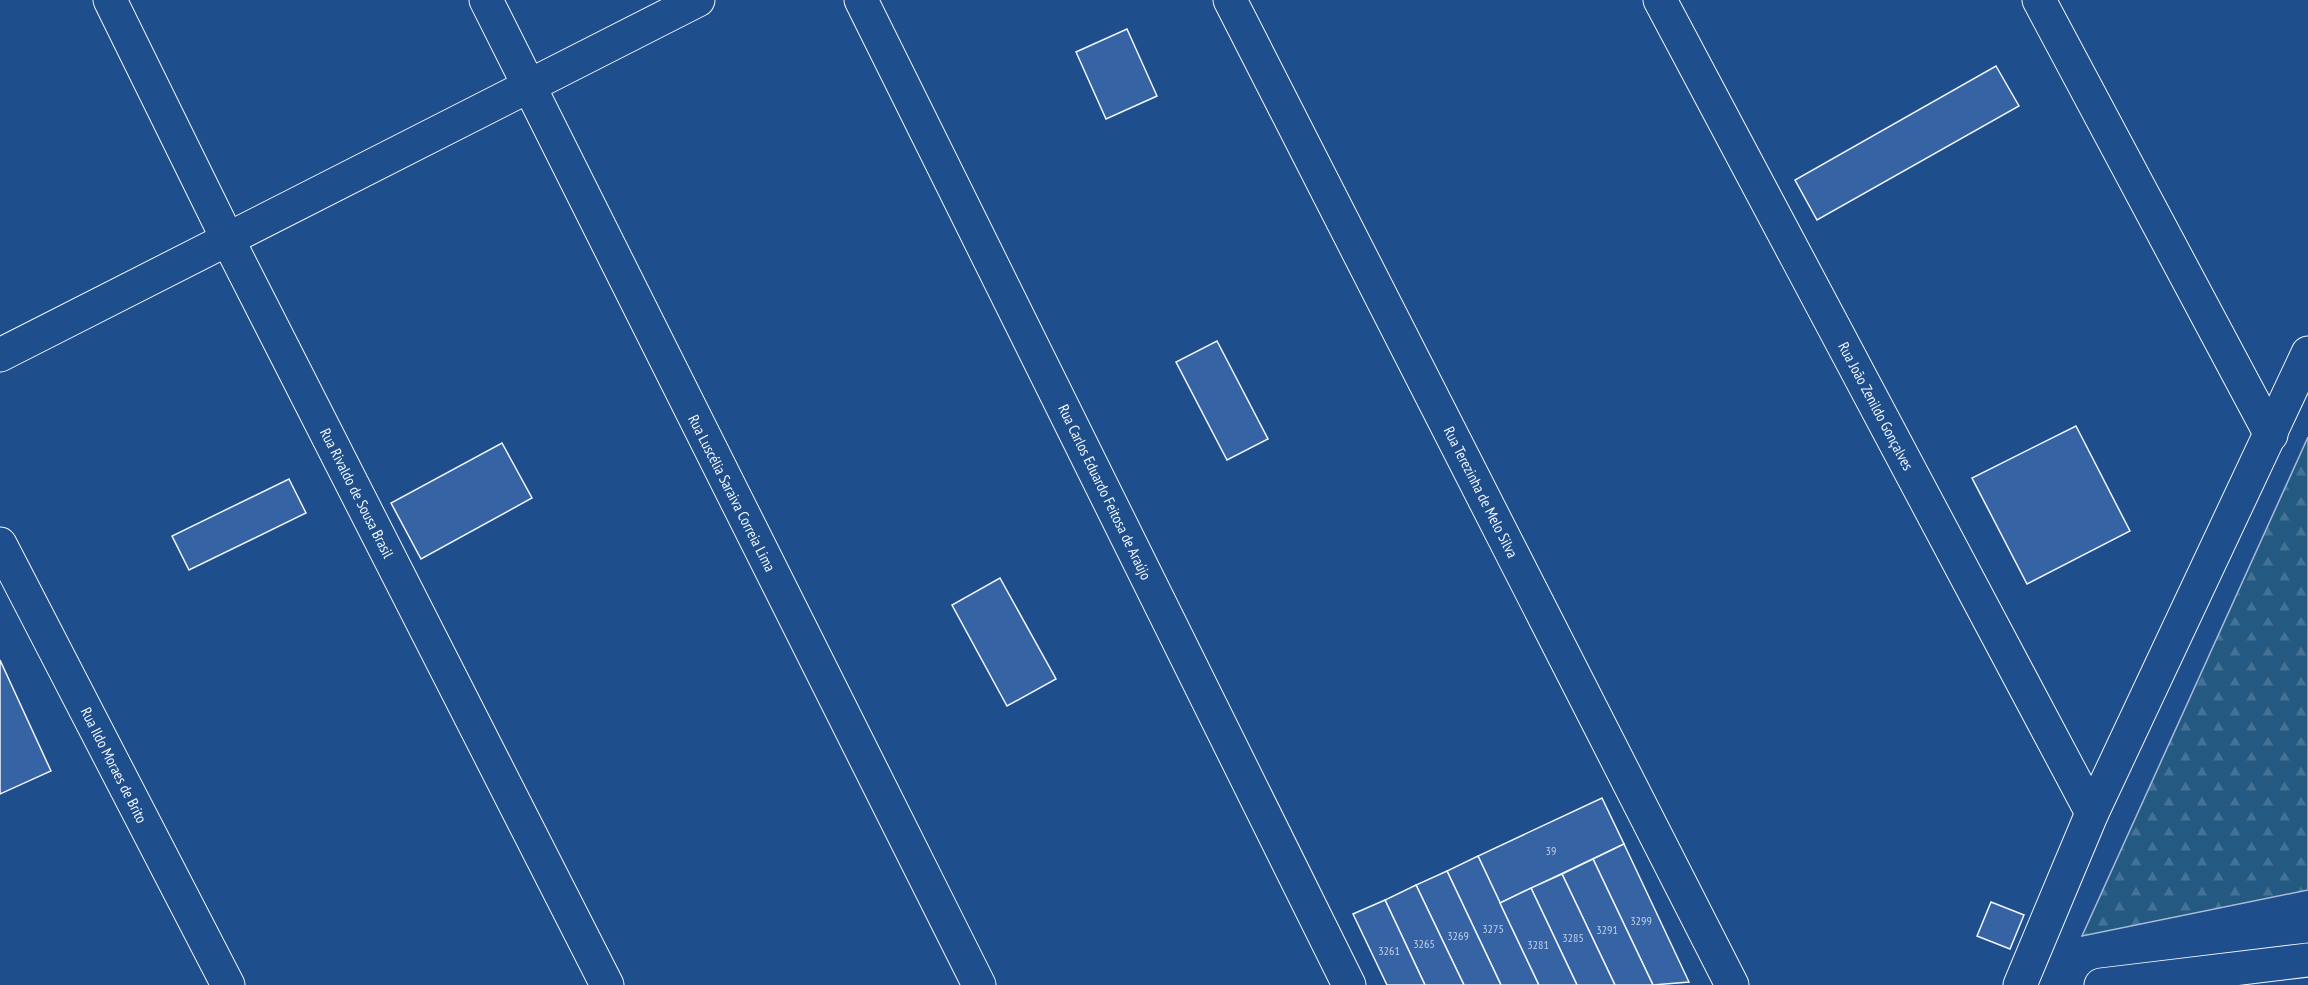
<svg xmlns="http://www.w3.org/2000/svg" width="2308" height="985" font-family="'PT Sans Narrow',sans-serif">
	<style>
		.forest { fill: url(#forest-firs); stroke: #a8bbd7; stroke-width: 1.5 }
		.building { fill: #3563a3; stroke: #f2f6ff; stroke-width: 1.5 }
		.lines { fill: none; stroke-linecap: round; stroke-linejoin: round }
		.street-casing { stroke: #f2f6ff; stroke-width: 35 }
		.secondary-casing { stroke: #f2f6ff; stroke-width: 35 }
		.street { stroke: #1f4e8c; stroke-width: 33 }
		.secondary { stroke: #1f4e8c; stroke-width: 33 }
		.labels { text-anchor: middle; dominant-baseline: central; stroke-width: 4.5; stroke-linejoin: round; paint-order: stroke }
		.number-label { font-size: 12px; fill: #c3d1e8 }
		.street-label { font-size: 15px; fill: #f2f6ff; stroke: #1f4e8c }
	</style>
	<defs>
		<pattern id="forest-firs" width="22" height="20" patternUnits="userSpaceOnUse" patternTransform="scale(1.5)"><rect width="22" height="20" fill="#245a82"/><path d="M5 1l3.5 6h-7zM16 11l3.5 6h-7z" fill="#447295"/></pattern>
	</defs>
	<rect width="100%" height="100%" fill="#1f4e8c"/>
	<!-- forest -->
	<path class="forest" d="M2308 437V890L2082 936Z"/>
	<!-- building -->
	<g class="building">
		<path d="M1127 29 1157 96 1106 119 1076 52Z"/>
		<path d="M1996 66 2019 106 1817 220 1795 180Z"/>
		<path d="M1217 341 1268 439 1227 460 1176 362Z"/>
		<path d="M2076 426 2130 531 2027 584 1972 478Z"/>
		<path d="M502 443 532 498 421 559 391 503Z"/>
		<path d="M289 479 306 513 189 570 172 536Z"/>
		<path d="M1000 578 1056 679 1007 706 952 605Z"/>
		<path d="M0 660 51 771 0 794Z"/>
		<path d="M1602 798 1624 844 1500 903 1478 856Z"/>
		<path d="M1624 844 1689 982 1653 985 1593 859Z"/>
		<path d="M1478 856 1539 985H1501L1447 871Z"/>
		<path d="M1593 859 1653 985H1615L1562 874Z"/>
		<path d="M1447 871 1501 985H1464L1416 885Z"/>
		<path d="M1562 874 1615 985H1577L1531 888Z"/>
		<path d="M1416 885 1464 985H1425L1385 900Z"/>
		<path d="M1531 888 1577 985H1539L1500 903Z"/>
		<path d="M1385 900 1425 985H1387L1353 914Z"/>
		<path d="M1991 902 2024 915 2010 949 1977 936Z"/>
	</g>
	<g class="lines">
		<!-- street casing -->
		<g class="street-casing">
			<g id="street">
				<path d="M110 0 228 240 607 985"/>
				<path d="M486 0 979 985"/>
				<path d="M861 0 1349 985"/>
				<path d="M1230 0 1732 985"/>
				<path d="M1660 0 2092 813"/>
				<path d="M2039 0 2271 435"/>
				<path d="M0 355 698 0"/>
				<path d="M0 544 228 985"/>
				<path d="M2020 985 2092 813 2308 353"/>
			</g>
		</g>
		<!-- secondary casing -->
		<g class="secondary-casing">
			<path id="secondary" d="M2101 985 2308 960"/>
		</g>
		<!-- street -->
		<use href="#street" class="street"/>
		<!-- secondary -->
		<use href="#secondary" class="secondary"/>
	</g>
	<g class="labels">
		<!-- number labels -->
		<g class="number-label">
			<text x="1551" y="850">39</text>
			<text x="1641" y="920">3299</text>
			<text x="1493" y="928">3275</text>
			<text x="1607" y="929">3291</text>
			<text x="1458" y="935">3269</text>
			<text x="1573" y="937">3285</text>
			<text x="1424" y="943">3265</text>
			<text x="1538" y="944">3281</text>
			<text x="1389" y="950">3261</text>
		</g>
		<!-- street labels -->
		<g class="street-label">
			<text transform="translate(1876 406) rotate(62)">Rua João Zenildo Gonçalves</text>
			<text transform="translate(1105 492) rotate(64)">Rua Carlos Eduardo Feitosa de Araújo</text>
			<text transform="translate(1481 492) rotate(63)">Rua Terezinha de Melo Silva</text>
			<text transform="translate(357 493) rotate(63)">Rua Rivaldo de Sousa Brasil</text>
			<text transform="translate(732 493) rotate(63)">Rua Luscélia Saraiva Correia Lima</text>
			<text transform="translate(114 765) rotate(63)">Rua Ildo Moraes de Brito</text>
		</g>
	</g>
</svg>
